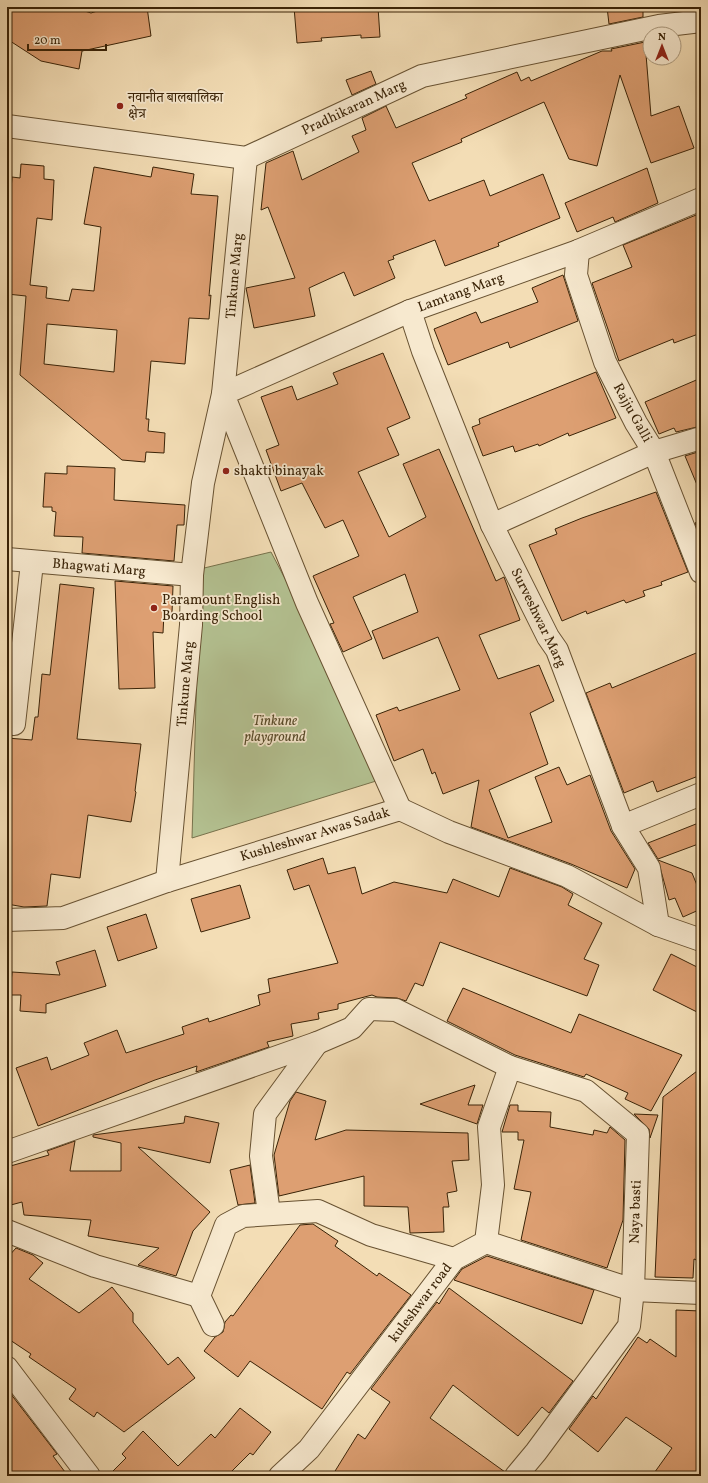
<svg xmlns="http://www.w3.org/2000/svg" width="708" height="1483" font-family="Vollkorn,'Noto Serif Devanagari',serif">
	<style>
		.green { fill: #b4c292; stroke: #77724c }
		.building { fill: #dd9f72; stroke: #3a2307; fill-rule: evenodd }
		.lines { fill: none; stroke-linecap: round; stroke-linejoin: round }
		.street-casing { stroke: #685232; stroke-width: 24 }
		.street { stroke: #f7e9cf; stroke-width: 22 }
		.poi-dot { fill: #8f2418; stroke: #f7e9cf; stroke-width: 1.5 }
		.labels { text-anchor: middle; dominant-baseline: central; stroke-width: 3.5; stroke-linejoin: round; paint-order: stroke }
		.poi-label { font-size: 14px; fill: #3a2307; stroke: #f7e9cf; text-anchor: start }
		.street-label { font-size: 14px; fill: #3a2307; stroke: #f7e9cf }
		.park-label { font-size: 14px; font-style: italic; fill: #584b2a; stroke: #f7e9cf }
	</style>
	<rect width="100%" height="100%" fill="#f3ddb5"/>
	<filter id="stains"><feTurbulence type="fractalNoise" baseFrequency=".005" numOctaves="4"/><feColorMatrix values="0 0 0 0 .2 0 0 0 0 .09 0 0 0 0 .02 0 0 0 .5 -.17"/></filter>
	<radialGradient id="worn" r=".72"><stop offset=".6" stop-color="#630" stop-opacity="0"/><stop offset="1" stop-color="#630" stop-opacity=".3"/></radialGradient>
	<!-- green -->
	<path class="green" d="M271 552 389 777 192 838 200 569Z"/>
	<!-- building -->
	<g class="building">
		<path d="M7 7H72L91 13 110 7H147L151 36 82 51 79 69 41 61 7 39Z"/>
		<path d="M294 7H378L380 37 361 38V35L321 38 322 41 297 43Z"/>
		<path d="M607 7H643V17L609 24Z"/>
		<path d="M645 42 651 116 679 106 694 148 651 163 620 75 597 166 569 159 544 102 461 139 462 142 412 163 429 201 484 180 490 196 543 174 560 218 498 243 499 246 445 266 435 240 393 256 394 259 388 261 395 278 354 296 344 272 309 288 315 316 254 328 246 288 295 278 268 207 261 210 266 163 293 151 302 180 359 152 352 136 366 130 362 118 386 106 396 128 467 98 465 95 517 72 521 81 529 77 531 81 602 51H612L611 49Z"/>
		<path d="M371 71 376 84 352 95 346 80Z"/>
		<path d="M21 164 44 166V179L54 180 52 220 37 218 30 285 47 287 46 298 69 301 72 289 94 291 101 227 84 224 94 167 151 177 153 167 194 174 191 194 218 196 209 296 211 295 209 319 189 318 185 364 151 361 146 419H149L148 431 165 433 164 453 146 452 145 462 122 460 20 375 26 296 7 294V242L12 177 20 178ZM47 324 117 330 114 372 44 364Z"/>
		<path d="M647 168 658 203 615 222 613 217 577 232 565 203Z"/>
		<path d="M701 213V333L674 343 673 339 619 361 592 283 632 267 623 245Z"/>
		<path d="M563 275 578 321 510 348 508 342 448 365 434 329 476 312 481 323 538 302 532 288Z"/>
		<path d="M383 353 410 418 387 428 399 455 358 472 389 537 426 517 403 464 439 449 496 581 504 577 520 620 479 635 498 679 539 665 554 701 530 713 548 764 489 790 508 838 552 822 535 777 559 767 567 785 590 775 611 831 635 869 627 888 571 864 471 827 479 780 443 794 435 772 432 774 423 749 394 761 376 715 397 707 399 711 460 690 438 637 383 659 372 631 418 612 405 574 353 597 372 639 343 652 330 624 334 623 313 576 359 556 343 520 325 528 302 483 281 491 266 450 279 445 261 397 292 386 297 400 338 384 333 373Z"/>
		<path d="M596 372 616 418 569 436 568 433 539 446 538 444 515 452 513 446 483 456 472 427 480 424 479 419Z"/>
		<path d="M701 378V426L676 432 674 428 659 434 645 402Z"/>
		<path d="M701 451V492H700L685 456Z"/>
		<path d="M67 466 115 468 114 500 185 505 184 525H177L174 561 82 553 83 537 54 536 56 512 52 511V507H43L45 473 67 474Z"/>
		<path d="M656 492 688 572 661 582 662 585 643 591 645 596 626 603 624 600 587 614 586 611 562 621 529 545 557 534 555 529 582 518Z"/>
		<path d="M701 520V538L695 523Z"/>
		<path d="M115 581 173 586 172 613H164L163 633 153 632 155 688 119 689Z"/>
		<path d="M60 584 94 588 77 739 141 744 135 791 136 792 131 822 88 815 80 878 51 874 47 906 24 907 7 904 9 841 7 840V738L32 740 35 717H38L42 674 50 675Z"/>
		<path d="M701 651V775L657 792 653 781 624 793 586 693 610 683 612 688Z"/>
		<path d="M701 822V843L658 859 648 843Z"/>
		<path d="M323 858 328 874 355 867 362 894 394 882 447 893 453 879 499 897 510 868 562 887 573 894 568 905 602 923 584 959 599 965 587 996 440 942 423 986 415 983 406 1001 397 998 377 997 372 995 338 1004V1009L318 1013 319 1019 291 1024 293 1036 267 1042 269 1047 196 1072 197 1066 155 1080 38 1126 16 1068 47 1057 51 1070 89 1055 84 1043 117 1030 126 1053 184 1034 182 1027 208 1018 209 1022 260 1005 258 995 270 992 268 979 338 963 309 885 294 890 287 870Z"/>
		<path d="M658 860 692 873 701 895V909L683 917 675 898 669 900Z"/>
		<path d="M240 885 250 918 201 932 191 899Z"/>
		<path d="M146 914 157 948 118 961 107 927Z"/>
		<path d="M95 950 106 986 46 1004V1013L20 1011 21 995H10L12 972 60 975 56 962Z"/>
		<path d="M671 954 701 969V1014L653 990Z"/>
		<path d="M463 988 571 1033 579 1014 682 1055 651 1111 625 1099 628 1093 586 1074 584 1077 515 1055 447 1021Z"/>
		<path d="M701 1068V1262L694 1259 693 1278 655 1277 663 1097Z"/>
		<path d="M475 1085 468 1105H483L477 1124 420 1104Z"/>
		<path d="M296 1092 326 1101 315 1140 346 1130 468 1133 469 1160 452 1161 457 1191 447 1193 449 1207H443L444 1232 410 1233 408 1207 364 1206V1176L279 1196 274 1155 290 1101Z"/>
		<path d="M510 1105H518V1111L551 1112 550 1127 593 1135 594 1130 607 1133 610 1127 625 1140 623 1220 607 1268 521 1240 531 1192 514 1189 524 1140H518V1132H502Z"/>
		<path d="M634 1114 658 1115 650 1138 649 1129Z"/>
		<path d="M185 1116 219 1123 210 1163 138 1147 210 1212 193 1231 176 1276 138 1265 159 1248 88 1236 91 1220 24 1215 22 1202 7 1206V1167L49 1155 47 1151 75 1141 70 1171H121V1143L93 1137V1135L184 1123Z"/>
		<path d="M250 1165 255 1203 238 1205 230 1170Z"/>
		<path d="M313 1224 338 1241 335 1246 377 1276 379 1273 411 1295 350 1374 347 1372 322 1409 250 1361 238 1377 204 1351 215 1337 223 1332 225 1322 231 1315 233 1316 300 1225Z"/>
		<path d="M16 1248 33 1255 43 1263 29 1279 79 1313 112 1287 133 1313V1322L168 1365 178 1357 195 1378 124 1432 97 1412 94 1417 69 1399 76 1389 29 1357 31 1354 7 1338V1258Z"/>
		<path d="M487 1256 594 1290 582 1324 454 1280 462 1269Z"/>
		<path d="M449 1288 573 1381 549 1413 542 1407 518 1436 453 1385 430 1418 505 1472 504 1476H332L358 1434 365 1439 390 1402 371 1389 437 1302 439 1304Z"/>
		<path d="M676 1310 701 1311V1476H652L672 1448 626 1417 598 1452 569 1429 593 1396 596 1399 638 1337 647 1343 650 1339 676 1357Z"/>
		<path d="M7 1389 57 1454 53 1456 68 1476H7Z"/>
		<path d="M240 1408 271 1432 253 1455 250 1453 227 1476H108L126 1458 122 1454 143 1431 178 1466 211 1434 215 1438Z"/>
	</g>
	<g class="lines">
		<!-- street casing -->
		<g class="street-casing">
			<g id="street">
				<path d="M7 126 246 158 422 76 659 26 701 21"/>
				<path d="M578 251 576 275 605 362 636 423 654 452 701 572"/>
				<path d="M410 311 423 351 492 525 548 637 557 650 623 826 649 868 658 925"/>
				<path d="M492 525 654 452 701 438"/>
				<path d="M7 559 192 575"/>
				<path d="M14 724 32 563"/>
				<path d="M400 809 307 603 223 394 410 311 578 251 701 199"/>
				<path d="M623 826 701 794"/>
				<path d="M167 881 191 625 192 575 203 483 223 394 246 158"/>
				<path d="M7 920 63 918 167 881 400 809 449 832 567 876 658 925 701 940"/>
				<path d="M7 1152 317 1043 352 1028 369 1009 396 1010 510 1067"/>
				<path d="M269 1213 261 1156 265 1114 317 1043"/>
				<path d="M7 1231 95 1266 199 1296 226 1225 243 1216 318 1211 371 1235 454 1259"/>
				<path d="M199 1296 213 1325"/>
				<path d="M7 1368 89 1476"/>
				<path d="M280 1476 309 1449 454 1259 486 1242 493 1185 489 1127 510 1067 586 1091 638 1134 633 1290 486 1242"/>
				<path d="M516 1476 536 1452 629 1326 633 1290 701 1293"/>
			</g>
		</g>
		<!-- street -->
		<use href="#street" class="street"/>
	</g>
	<!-- markers -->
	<g class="poi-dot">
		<circle cx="120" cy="106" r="4"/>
		<circle cx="226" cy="471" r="4"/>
		<circle cx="154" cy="608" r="4"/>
	</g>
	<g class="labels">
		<!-- poi labels -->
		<g class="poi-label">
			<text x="128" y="98">नवानीत बालबालिका<tspan x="128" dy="16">क्षेत्र</tspan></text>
			<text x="234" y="471">shakti binayak</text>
			<text x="162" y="600">Paramount English<tspan x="162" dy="16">Boarding School</tspan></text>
		</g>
		<!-- street labels -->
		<g class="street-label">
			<text transform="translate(354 108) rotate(-25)">Pradhikaran Marg</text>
			<text transform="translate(235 276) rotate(-85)">Tinkune Marg</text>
			<text transform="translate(461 293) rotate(-20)">Lamtang Marg</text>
			<text transform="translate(632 413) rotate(61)">Rajju Galli</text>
			<text transform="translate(99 568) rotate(5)">Bhagwati Marg</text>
			<text transform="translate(538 618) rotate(64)">Surveshwar Marg</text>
			<text transform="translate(186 684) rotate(-85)">Tinkune Marg</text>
			<text transform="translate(315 835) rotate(-17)">Kushleshwar Awas Sadak</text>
			<text transform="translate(636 1212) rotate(-88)">Naya basti</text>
			<text transform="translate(421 1303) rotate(-53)">kuleshwar road</text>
		</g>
		<!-- park labels -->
		<g class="park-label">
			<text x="275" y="721">Tinkune<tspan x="275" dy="16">playground</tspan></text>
		</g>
	</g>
	<!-- margin -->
	<rect width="708" height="1483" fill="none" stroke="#f3ddb5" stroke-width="24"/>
	<rect x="8" y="8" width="692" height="1467" fill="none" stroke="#3a2307" stroke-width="2"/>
	<rect x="12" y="12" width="684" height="1459" fill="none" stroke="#3a2307"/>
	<!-- north arrow -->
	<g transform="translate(662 46)"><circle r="19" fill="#f7e9cf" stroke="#ab9a7f"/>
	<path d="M0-3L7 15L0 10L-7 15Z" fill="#8f2418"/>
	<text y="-6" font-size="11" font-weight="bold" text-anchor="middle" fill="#3a2307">N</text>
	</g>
	<!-- scale -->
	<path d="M28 44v6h78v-6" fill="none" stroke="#3a2307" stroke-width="2"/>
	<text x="34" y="44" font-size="12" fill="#3a2307" stroke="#f7e9cf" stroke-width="3" paint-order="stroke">20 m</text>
	<rect width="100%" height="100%" filter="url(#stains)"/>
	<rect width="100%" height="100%" fill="url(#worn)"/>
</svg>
